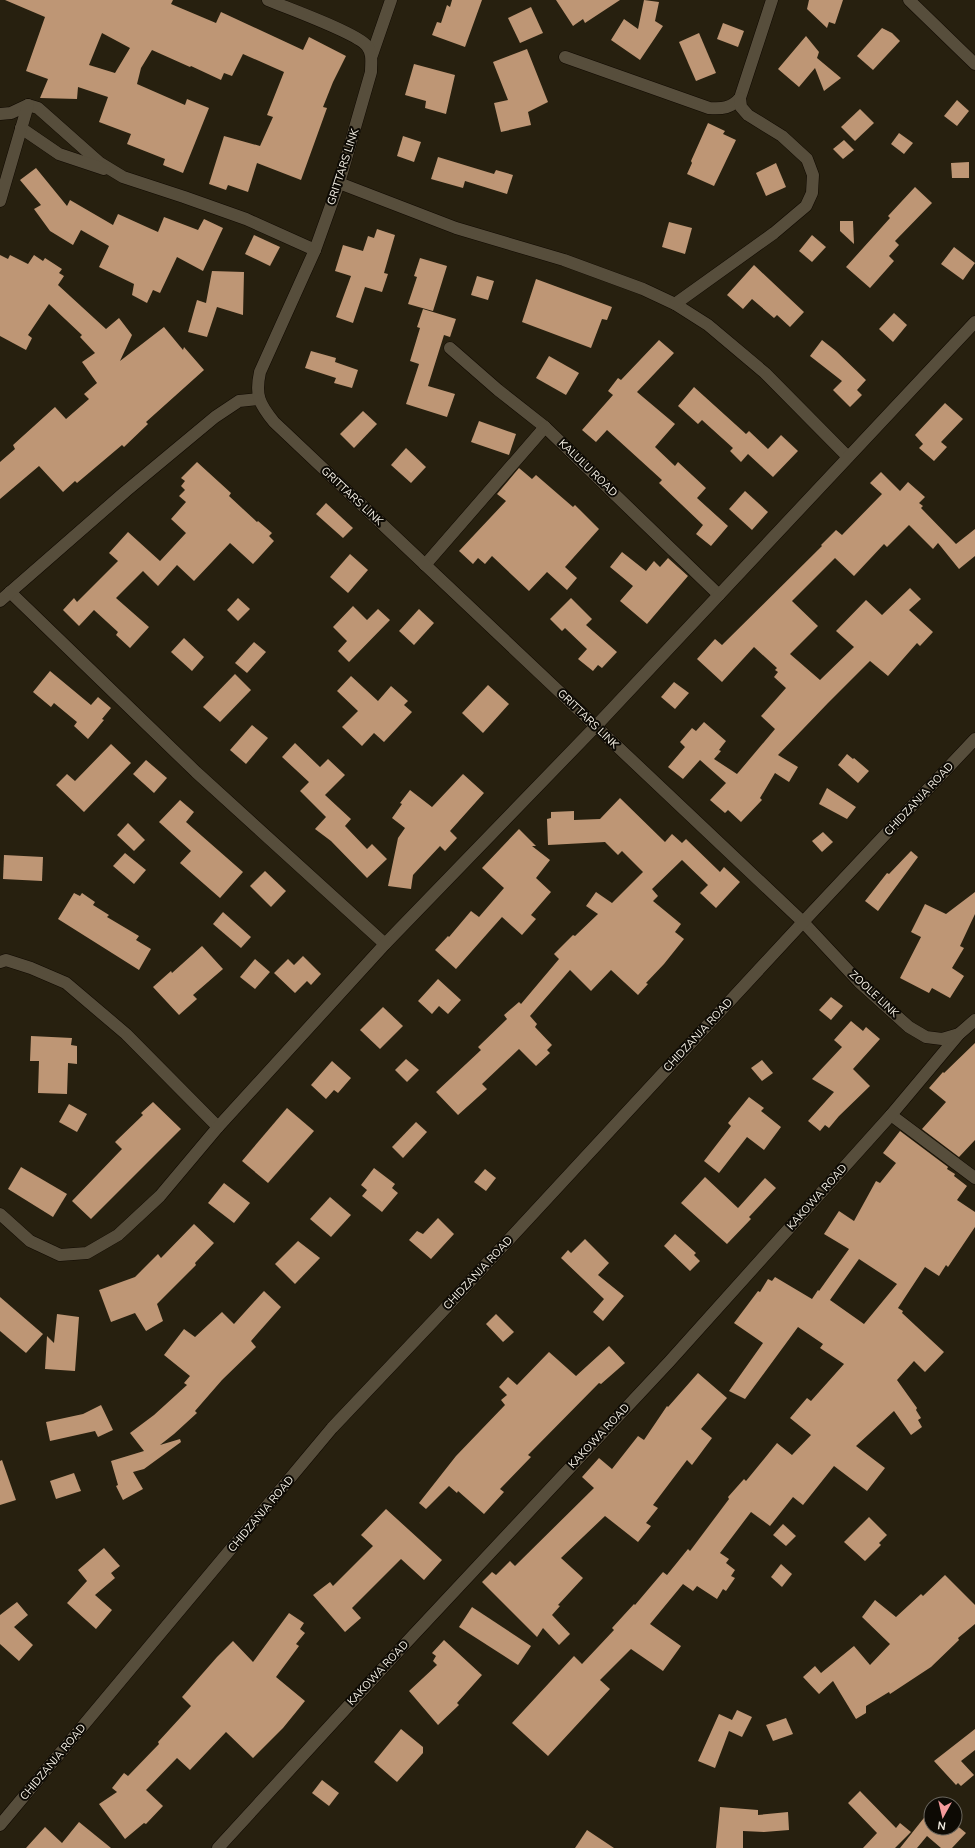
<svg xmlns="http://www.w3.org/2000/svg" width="975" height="1848" font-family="'Nunito Sans',sans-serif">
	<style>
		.building { fill: #be9675; fill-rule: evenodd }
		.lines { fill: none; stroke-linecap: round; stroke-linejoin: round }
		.street-casing { stroke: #100900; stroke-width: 13 }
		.secondary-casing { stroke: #100900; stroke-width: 13 }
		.street { stroke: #574e3c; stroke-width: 12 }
		.secondary { stroke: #574e3c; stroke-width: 12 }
		.labels { text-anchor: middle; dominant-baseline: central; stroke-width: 4; stroke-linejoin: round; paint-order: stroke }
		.street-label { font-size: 11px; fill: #f6f1e6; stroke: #0d0a04 }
	</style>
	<rect width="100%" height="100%" fill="#27200f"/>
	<!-- building -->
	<g class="building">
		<path d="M5 0H173L171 4 216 23 221 12 303 50 309 37 346 56 333 82 323 107 327 108 301 180 257 163 248 192 228 185 226 190 209 184 224 136 260 146 273 117 267 115 284 72 243 54 232 76 224 73 221 80 191 66 190 67 152 50 141 68 137 84 185 105 187 99 209 108 183 173 163 165 165 159 127 144 131 134 99 122 108 97 78 87 77 99 40 98 48 79 26 71 45 17ZM102 33 130 48 115 73 89 65Z"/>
		<path d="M452 0H482L465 47 432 35 437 22 441 23 447 5 450 7Z"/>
		<path d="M556 0H620L585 23 583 19 573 26Z"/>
		<path d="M644 0 659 2 655 21 663 26 640 60 611 40 624 19 638 29Z"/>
		<path d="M809 0H843L835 24 829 22 827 28 807 9Z"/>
		<path d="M531 7 543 33 520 43 508 18Z"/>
		<path d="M723 23 744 31 738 47 717 39Z"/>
		<path d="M882 28 892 33 900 41 873 70 857 56Z"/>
		<path d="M699 33 716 73 696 81 679 42Z"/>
		<path d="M806 36 819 52 817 58 841 78 824 91 815 68 799 87 778 69Z"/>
		<path d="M527 49 548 102 528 112 531 125 501 132 494 103 508 100 493 62Z"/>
		<path d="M414 64 455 75 446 114 425 108 426 101 405 95Z"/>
		<path d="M957 100 969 111 957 126 944 116Z"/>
		<path d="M860 109 874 123 855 141 841 127Z"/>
		<path d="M708 123 725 131 723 134 736 140 714 186 687 174 692 163 691 161Z"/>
		<path d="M899 133 913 143 904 154 891 144Z"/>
		<path d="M403 136 421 142 414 162 397 156Z"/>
		<path d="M844 140 854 150 843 159 833 149Z"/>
		<path d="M438 157 494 174 496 170 513 175 507 194 465 181 463 188 431 179Z"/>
		<path d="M969 162V178H952L951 163Z"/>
		<path d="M776 163 786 187 766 196 756 173Z"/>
		<path d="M36 168 67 206 70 200 113 225 118 214 158 232 164 217 198 230 204 219 223 228 203 271 177 257 160 293 153 290 147 303 132 295 134 284 99 267 109 246 81 230 73 245 50 231 34 209 41 205 20 180Z"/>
		<path d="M915 187 932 203 895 241 899 245 889 256 894 261 870 288 846 267 890 218 888 216Z"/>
		<path d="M840 221H853L854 244 840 231Z"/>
		<path d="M669 222 692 228 685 254 662 247Z"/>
		<path d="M377 229 395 235 384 273 388 274 382 292 365 287 353 323 336 317 351 276 335 271 343 245 363 251 368 236 374 238Z"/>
		<path d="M254 235 280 247 270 266 245 254Z"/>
		<path d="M812 235 826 247 812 262 799 251Z"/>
		<path d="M954 247 975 263 963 280 941 264Z"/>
		<path d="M0 255 8 259 10 255 28 264 34 255 43 261 45 258 62 269 59 273 64 276 58 285 106 329 119 318 132 335 120 361 164 327 183 350 184 347 204 370 146 422 148 424 124 447 122 445 77 483 75 481 63 492 39 466 0 499V462L15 449 13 445 55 407 66 419 89 399 84 394 97 383 82 362 95 353 80 337 82 335 49 304 28 335 32 338 26 350 0 336Z"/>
		<path d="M420 258 447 266 433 311 408 304 417 277 414 276Z"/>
		<path d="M754 265 804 312 790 327 777 315 774 318 752 299 743 309 727 295Z"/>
		<path d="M212 271 244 272 243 315 217 307 207 337 188 332 197 300 206 303Z"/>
		<path d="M477 276 494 281 488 300 471 295Z"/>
		<path d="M536 279 612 307 607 320 602 319 591 348 522 322Z"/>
		<path d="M423 309 456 319 450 337 444 335 428 386 455 394 447 417 406 404 419 364 410 361 420 328 417 327Z"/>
		<path d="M894 313 907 325 893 342 879 329Z"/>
		<path d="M659 340 674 353 637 392 675 424 655 447 675 466 678 462 706 488 697 498 728 526 711 546 696 534 703 525 659 483 662 480 607 430 596 442 582 430 613 395 608 391 618 378 621 380Z"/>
		<path d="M822 340 836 351 866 380 857 390 862 395 850 407 833 390 842 381 810 356Z"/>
		<path d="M311 351 336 358 335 362 358 370 352 388 334 383 336 378 305 368Z"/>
		<path d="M549 356 579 373 566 395 536 378Z"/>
		<path d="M694 387 746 434 749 431 768 449 781 435 798 451 773 477 748 454 741 462 730 451 733 448 702 420 698 424 678 406Z"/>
		<path d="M945 403 963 419 941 442 947 447 934 461 919 448 923 444 915 435Z"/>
		<path d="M363 411 377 424 354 448 340 434Z"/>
		<path d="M479 421 516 434 509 455 471 442Z"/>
		<path d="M406 448 426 467 411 483 391 465Z"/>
		<path d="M197 462 231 493 229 496 257 522 258 521 272 533 269 536 274 541 253 564 230 543 194 581 177 565 158 586 143 571 116 598 149 627 130 648 116 635 118 632 94 610 79 626 63 610 74 598 77 602 118 561 109 553 128 532 160 561 186 533 171 519 186 502 179 496 185 490 181 486 185 481 181 478Z"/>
		<path d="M519 468 532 479 536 475 573 507 575 505 599 529 565 567 577 578 567 590 547 572 529 591 492 556 485 564 478 558 473 564 459 551 506 501 497 494Z"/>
		<path d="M881 472 900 491 908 482 925 497 919 503 923 506 921 508 956 544 975 529V556L959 569 938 543 933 549 909 525 887 547 884 544 854 576 835 558 792 601 818 626 790 654 820 680 854 647 836 631 866 600 882 615 910 588 921 599 909 610 933 632 920 646 917 643 888 676 870 661 828 703 778 755 798 767 789 782 775 773 760 798 762 800 741 822 728 810 725 813 710 800 726 783 700 760 683 779 668 767 685 747 680 742 692 728 696 731 704 722 726 741 719 750 721 751 714 759 737 774 775 729 761 716 786 688 774 677 778 672 775 670 777 668 754 647 722 682 697 659 715 639 722 645 822 546 821 545 836 530 842 535 882 494 870 483Z"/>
		<path d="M745 491 768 512 752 530 729 509Z"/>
		<path d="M326 503 353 528 343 538 316 514Z"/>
		<path d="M622 552 646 571 654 561 660 567 668 558 688 576 647 624 620 601 633 586 610 567Z"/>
		<path d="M350 554 368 570 348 593 330 577Z"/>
		<path d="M238 598 250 609 238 621 227 610Z"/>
		<path d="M571 598 592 619 586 625 617 652 602 668 598 665 593 671 578 659 587 649 565 628 562 631 550 619Z"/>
		<path d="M353 606 367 620 378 609 390 620 349 662 338 651 347 641 333 627Z"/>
		<path d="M419 609 434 623 414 645 399 631Z"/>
		<path d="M184 638 204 657 192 671 171 652Z"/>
		<path d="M254 642 266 652 247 673 235 663Z"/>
		<path d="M50 671 91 705 98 697 111 708 102 719 104 720 88 739 74 726 77 722 54 703 51 707 33 692Z"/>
		<path d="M235 674 251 690 220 722 203 707Z"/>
		<path d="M351 676 378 701 391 686 408 701 404 705 412 712 384 742 374 733 362 746 342 727 358 711 337 691Z"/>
		<path d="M674 682 689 693 675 709 661 697Z"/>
		<path d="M488 685 509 704 483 733 462 713Z"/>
		<path d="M252 725 268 738 246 764 230 750Z"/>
		<path d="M295 743 320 767 328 759 345 775 325 795 351 819 345 826 367 849 372 844 387 859 367 878 331 841 315 829 326 817 300 791 309 782 282 757Z"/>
		<path d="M111 744 131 763 84 812 56 785 67 774 75 781Z"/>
		<path d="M847 754 853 759 854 758 869 771 858 783 838 765Z"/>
		<path d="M146 760 167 778 154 793 133 774Z"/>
		<path d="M463 774 484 793 450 831 457 838 445 851 440 846 413 875 411 889 388 886 398 838 405 828 392 818 402 804 400 803 410 790 432 807Z"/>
		<path d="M827 788 856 807 847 819 819 804Z"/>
		<path d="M620 798 665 842 672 834 682 843 686 839 720 872 724 867 740 882 716 908 700 893 708 885 682 860 652 889 658 896 653 901 681 924 675 932 684 939 664 964 646 983 648 984 638 995 611 970 591 991 570 970 530 1016 537 1024 535 1027 552 1045 547 1050 550 1053 536 1066 519 1049 482 1084 487 1089 458 1115 436 1092 481 1050 478 1047 507 1019 504 1015 519 1002 521 1004 559 959 554 954 573 935 575 936 598 914 586 906 596 892 612 903 643 872 622 851 618 855 605 842 548 845 547 819 551 818V812L574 811V820L600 819Z"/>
		<path d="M180 800 194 812 186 822 243 872 220 898 180 863 191 851 159 822Z"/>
		<path d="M128 823 145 840 134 851 117 835Z"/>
		<path d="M519 829 536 846H532L550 860 536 878 551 892 531 915 536 919 522 935 502 917 456 969 435 950 448 936 449 937 471 911 479 917 504 888 482 868Z"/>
		<path d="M823 832 833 842 822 852 812 841Z"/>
		<path d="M911 851 918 857 878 911 865 901 887 873 889 874Z"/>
		<path d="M125 853 146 870 134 884 113 866Z"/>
		<path d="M4 855 43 857 42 881 3 879Z"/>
		<path d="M265 871 286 891 271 907 250 886Z"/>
		<path d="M975 892V914L960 946 964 948 952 968 964 976 950 998 932 988 929 993 900 978 921 937 911 932 925 904 946 914Z"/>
		<path d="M74 893 80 896 82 893 95 902 93 905 109 915 107 917 139 936 136 940 151 949 139 970 58 919Z"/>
		<path d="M223 912 251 937 241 948 213 924Z"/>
		<path d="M202 946 223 969 193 995 197 999 179 1015 153 987 171 971 172 973Z"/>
		<path d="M303 956 321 974 311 985 307 981 295 993 274 973 288 959 294 965Z"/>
		<path d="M255 959 270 972 255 989 240 977Z"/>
		<path d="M438 979 461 1000 448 1014 439 1006 432 1014 418 1001Z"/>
		<path d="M831 997 843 1006 831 1020 819 1010Z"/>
		<path d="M383 1007 403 1026 380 1049 360 1030Z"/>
		<path d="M851 1021 863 1031 866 1027 880 1039 853 1069 870 1086 839 1116 829 1128 825 1125 820 1131 808 1121 834 1092 812 1079 842 1047 834 1040Z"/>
		<path d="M31 1036 72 1038 71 1045 77 1046V1064L68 1063 67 1094 38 1093 39 1061H30Z"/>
		<path d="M975 1043V1140L959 1157 922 1129 946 1102 929 1088 943 1072 944 1073Z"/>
		<path d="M406 1059 419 1070 407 1082 395 1070Z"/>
		<path d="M762 1060 773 1073 762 1081 751 1068Z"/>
		<path d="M332 1061 351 1078 338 1093 334 1090 326 1099 311 1085Z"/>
		<path d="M749 1097 764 1108 761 1111 781 1127 764 1150 747 1137 719 1173 704 1161 731 1126 728 1123Z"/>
		<path d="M153 1102 181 1129 91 1219 72 1201 122 1149 115 1142 143 1115 141 1113Z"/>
		<path d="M69 1104 87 1114 77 1132 59 1122Z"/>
		<path d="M287 1108 314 1131 268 1183 242 1161Z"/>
		<path d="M416 1122 427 1132 403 1158 392 1147Z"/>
		<path d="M900 1131 948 1167 947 1169 955 1174 954 1176 967 1186 957 1200 975 1212V1227L948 1267 946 1265 939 1276 925 1267 898 1308 903 1311 902 1313 944 1352 925 1372 914 1361 897 1380 917 1408 916 1410 921 1418 918 1420 922 1427 911 1435 894 1411 856 1446 885 1468 867 1491 834 1466 803 1505 793 1497 770 1526 751 1512 720 1553 729 1559 726 1563 735 1570 731 1576 735 1578 726 1591 723 1589 717 1599 697 1586 693 1591 683 1584 650 1624 681 1646 663 1671 631 1649 600 1680 610 1689 548 1756 512 1723 574 1656 582 1664 614 1630 612 1628 634 1604 635 1605 663 1572 667 1575 688 1549 690 1551 729 1499 728 1497 744 1479 746 1481 777 1443 792 1455 811 1435 790 1418 807 1398 811 1401 844 1364 820 1348 823 1344 798 1327 745 1399 729 1391 763 1343 734 1323 758 1291 760 1292 768 1279 772 1281 775 1277 812 1299 818 1290 819 1291 849 1249 824 1234 839 1211 854 1221 876 1181 880 1183 896 1163 883 1153ZM859 1259 897 1284 864 1324 830 1300Z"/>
		<path d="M21 1167 67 1194 53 1217 8 1189Z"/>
		<path d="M374 1168 395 1184 392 1188 398 1193 382 1212 362 1196 367 1190 361 1185Z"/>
		<path d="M485 1169 496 1178 486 1191 474 1182Z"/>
		<path d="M705 1177 738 1208 765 1178 776 1188 749 1217 751 1219 727 1244 681 1203Z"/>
		<path d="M224 1183 250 1203 234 1223 208 1203Z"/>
		<path d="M330 1197 351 1215 331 1237 310 1219Z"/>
		<path d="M438 1218 454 1234 431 1259 409 1240 417 1231 423 1234Z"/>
		<path d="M194 1224 214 1243 195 1263 196 1265 157 1304 163 1321 146 1331 135 1313 111 1322 99 1290 135 1277 158 1254 161 1258Z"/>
		<path d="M675 1234 696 1253 694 1255 700 1261 690 1271 664 1246Z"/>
		<path d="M585 1239 609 1263 598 1275 624 1296 603 1321 593 1312 604 1299 561 1258 568 1250 571 1253Z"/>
		<path d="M298 1241 320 1258 295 1284 275 1264Z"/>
		<path d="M264 1291 281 1307 251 1341 256 1347 222 1380 195 1411 197 1413 174 1434 160 1445 180 1439 181 1442 144 1469 133 1472 143 1489 123 1500 116 1486 118 1485 111 1461 144 1451 130 1433 154 1415 187 1385 184 1383 190 1376 164 1355 184 1329 195 1337 222 1312 234 1324Z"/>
		<path d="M0 1297 43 1334 26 1353 0 1331Z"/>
		<path d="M57 1314 79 1317 75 1371 45 1369 47 1336 54 1343Z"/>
		<path d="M496 1314 514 1332 503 1342 486 1324Z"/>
		<path d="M609 1346 625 1363 601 1384 599 1383 528 1455 531 1457 500 1489 504 1492 484 1514 458 1491 457 1493 449 1486 426 1509 419 1503 456 1456 505 1405 501 1400 507 1395 499 1387 508 1377 517 1385 549 1352 576 1376Z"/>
		<path d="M698 1373 727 1398 701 1429 712 1438 692 1465 687 1460 653 1505 658 1508 646 1523 651 1526 638 1542 605 1516 561 1558 583 1578 558 1605 560 1606 552 1615 570 1634 559 1645 543 1628 537 1637 482 1582 492 1572 496 1575 510 1561 515 1566 594 1488 582 1477 599 1458 612 1469 638 1436 644 1440 667 1406 668 1407Z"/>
		<path d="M101 1405 113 1430 98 1437 95 1431 50 1441 46 1422 83 1414Z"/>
		<path d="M2 1460 16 1500 0 1505V1461Z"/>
		<path d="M74 1473 81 1491 56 1499 50 1481Z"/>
		<path d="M386 1509 442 1560 424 1580 401 1559 352 1608 361 1618 345 1632 313 1595 330 1582 333 1586 373 1546 361 1535Z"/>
		<path d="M869 1517 887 1535 879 1543 881 1545 865 1561 844 1542Z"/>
		<path d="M783 1524 796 1536 786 1546 773 1535Z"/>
		<path d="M104 1548 120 1566 111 1573 115 1578 95 1595 112 1610 96 1629 67 1603 87 1581 78 1570Z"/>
		<path d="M781 1564 792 1574 782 1587 771 1577Z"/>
		<path d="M945 1575 975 1605V1624L958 1638 959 1640 931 1667 890 1694 889 1692 866 1706V1713L856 1719 833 1681 819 1694 803 1677 815 1666 821 1673 854 1646 870 1665 890 1644 862 1617 875 1600 896 1617 921 1594 923 1596Z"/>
		<path d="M17 1602 28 1615 14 1627 33 1645 19 1661 0 1644V1615Z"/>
		<path d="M472 1607 531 1646 518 1665 459 1627Z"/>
		<path d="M289 1613 304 1623 300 1629 305 1633 296 1644 299 1646 276 1677 305 1701 283 1728 253 1758 226 1732 190 1770 177 1758 146 1790 163 1806 146 1824 144 1823 125 1839 99 1804 117 1792 112 1788 124 1773 128 1776 159 1744 158 1742 191 1706 182 1697 217 1657 233 1641 253 1662Z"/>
		<path d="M444 1640 482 1675 457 1703 459 1705 438 1725 409 1691 437 1665 433 1661 436 1656 432 1653Z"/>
		<path d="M737 1710 752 1717 742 1737 729 1731 715 1768 698 1761 719 1714 732 1720Z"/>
		<path d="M786 1718 793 1734 773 1741 766 1725Z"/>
		<path d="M401 1729 423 1747V1753L397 1782 374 1762Z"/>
		<path d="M975 1729V1750L961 1761 974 1775 961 1786 958 1783 956 1785 934 1761Z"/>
		<path d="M322 1780 339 1793 329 1806 312 1793Z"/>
		<path d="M860 1791 896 1828 900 1823 911 1832 895 1848H863L877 1833 848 1803Z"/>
		<path d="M720 1807 758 1810V1815L788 1812 789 1830 764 1832 743 1831V1848H716Z"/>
		<path d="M931 1809V1828H955V1824L966 1833 952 1848H941L927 1836 917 1848H900Z"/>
		<path d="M79 1822 111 1848H26L45 1827 62 1843Z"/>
		<path d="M587 1830 614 1848H575Z"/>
	</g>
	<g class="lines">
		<!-- street casing -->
		<g class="street-casing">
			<g id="street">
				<path d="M909 0 975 64"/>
				<path d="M372 55 391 0"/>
				<path d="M565 57 709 108C723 109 731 108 740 98L772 0"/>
				<path d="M0 114 11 113 28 105 38 108 100 163 123 177 184 197 246 219 315 250"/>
				<path d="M21 128 59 154 104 169"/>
				<path d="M339 183 456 228 564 260 643 289 675 304 708 325 765 373 848 457"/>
				<path d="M0 201 28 105"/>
				<path d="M675 304 774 233 806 206 812 193 813 175 807 159 782 136 748 115 741 107 740 98"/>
				<path d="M450 348 498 390 545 427 719 595"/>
				<path d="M425 565 545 427"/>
				<path d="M10 592 196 772 385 944"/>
				<path d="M0 601 126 491 215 417 239 401 259 399"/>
				<path d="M0 962 6 960 31 968 66 983 126 1034 218 1127"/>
				<path d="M891 1115 975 1178"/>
				<path d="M0 1214 30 1241 60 1255 87 1253 118 1235 160 1196 218 1127 385 944 596 726 975 322"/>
				<path d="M218 1848 405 1644 669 1362 891 1115 959 1034 975 1020"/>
			</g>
		</g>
		<!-- secondary casing -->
		<g class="secondary-casing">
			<g id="secondary">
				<path d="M268 0C287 8 357 33 367 46 373 54 371 62 371 72L339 183 315 250 260 372C255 395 259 404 274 422L803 922 859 982 909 1027 926 1037 942 1039 959 1034"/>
				<path d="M0 1825 332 1428 440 1314 803 922 975 739"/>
			</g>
		</g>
		<!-- street -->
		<use href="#street" class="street"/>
		<!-- secondary -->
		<use href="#secondary" class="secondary"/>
	</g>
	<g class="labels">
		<!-- street labels -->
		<g class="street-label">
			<text transform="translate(343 167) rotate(-72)">GRITTARS LINK</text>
			<text transform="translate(588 468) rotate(44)">KALULU ROAD</text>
			<text transform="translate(352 496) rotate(43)">GRITTARS LINK</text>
			<text transform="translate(588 719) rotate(44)">GRITTARS LINK</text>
			<text transform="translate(919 799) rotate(-47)">CHIDZANJA ROAD</text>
			<text transform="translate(874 994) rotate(43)">ZOOLE LINK</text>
			<text transform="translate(698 1035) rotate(-47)">CHIDZANJA ROAD</text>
			<text transform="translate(817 1197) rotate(-48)">KAKOWA ROAD</text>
			<text transform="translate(478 1273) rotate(-47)">CHIDZANJA ROAD</text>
			<text transform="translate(599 1436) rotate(-47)">KAKOWA ROAD</text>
			<text transform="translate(261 1514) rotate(-50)">CHIDZANJA ROAD</text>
			<text transform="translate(378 1673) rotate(-47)">KAKOWA ROAD</text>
			<text transform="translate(53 1762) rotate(-50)">CHIDZANJA ROAD</text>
		</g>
	</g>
	<!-- north arrow -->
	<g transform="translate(943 1816) rotate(188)"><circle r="19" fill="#0d0a04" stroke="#6a665e"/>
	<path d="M0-3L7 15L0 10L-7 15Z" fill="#f59b9c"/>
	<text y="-6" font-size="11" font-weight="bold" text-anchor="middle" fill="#f6f1e6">N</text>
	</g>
</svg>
